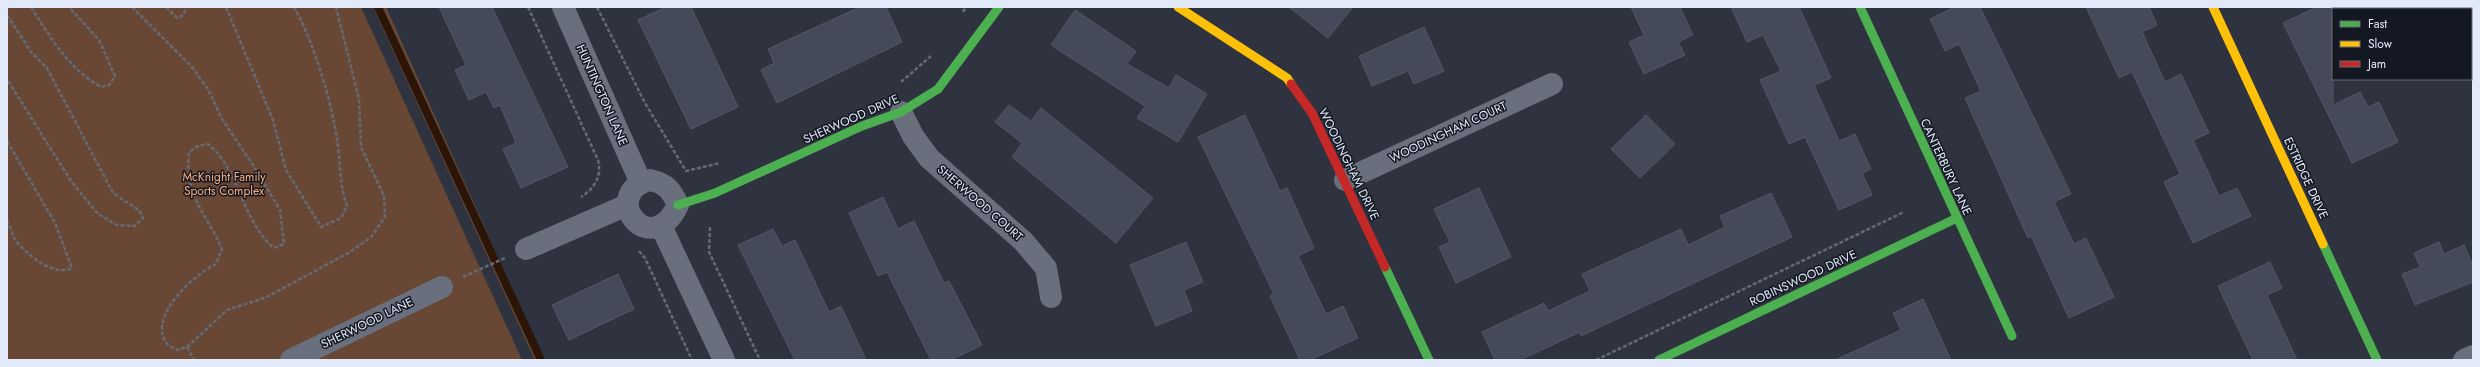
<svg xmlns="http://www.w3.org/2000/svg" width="2480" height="367" font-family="Jost,sans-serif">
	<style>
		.green { fill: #684835 }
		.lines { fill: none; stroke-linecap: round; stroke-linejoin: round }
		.stream { stroke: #2c1507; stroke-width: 8 }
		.building { fill: #444a59; stroke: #525762 }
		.path { stroke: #656a75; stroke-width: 2.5; stroke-dasharray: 4 2; stroke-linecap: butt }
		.street { stroke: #696f7c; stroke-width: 22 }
		.fast { stroke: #4caf50; stroke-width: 9 }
		.slow { stroke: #ffc107; stroke-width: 9 }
		.jam { stroke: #c62828; stroke-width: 9 }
		.labels { text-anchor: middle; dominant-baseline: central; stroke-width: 3; stroke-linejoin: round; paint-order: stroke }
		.street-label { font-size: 12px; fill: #e2e9f8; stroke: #141823 }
		.park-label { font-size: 12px; fill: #fdad79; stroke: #141823 }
	</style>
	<rect width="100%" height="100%" fill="#2e333f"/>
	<!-- green -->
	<g class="green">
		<path d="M7 7H361L522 360H7Z"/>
		<path d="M373 7H386L544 360H535Z"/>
	</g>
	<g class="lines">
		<!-- stream -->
		<path class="stream" d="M378 7 541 360"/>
	</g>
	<!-- building -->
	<g class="building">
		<path d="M439 7H492L568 167 521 188 503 149 516 143 500 105 494 108 486 92 469 100 455 70 466 65Z"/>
		<path d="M666 7H691L738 107 691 129 638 20Z"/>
		<path d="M860 7H886L902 42 777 103 761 70 774 63 768 49Z"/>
		<path d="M1289 7H1353L1328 38Z"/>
		<path d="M1631 7H1680L1693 35 1678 42 1685 55 1644 74 1629 42 1644 35Z"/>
		<path d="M1731 7H1799L1831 78 1814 85 1839 141 1855 134 1871 169 1862 173 1872 195 1839 210 1805 137 1789 144 1760 80 1781 71 1763 35 1747 42Z"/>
		<path d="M1955 7H1980L2071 194 2054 202 2074 244 2086 238 2114 297 2069 318 2031 236 2028 238 1965 98 1981 91 1959 44 1945 51 1930 19Z"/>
		<path d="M2086 7H2149L2157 25 2142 32 2165 82 2181 74 2209 133 2193 140 2219 196 2237 188 2251 216 2193 243 2164 182 2180 174 2132 72 2119 78Z"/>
		<path d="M2317 7H2333V105L2360 92 2368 107 2379 102 2398 142 2352 163 2283 23Z"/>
		<path d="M1075 10 1136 51 1127 64 1169 88 1176 75 1207 94 1178 142 1137 118 1145 106 1051 45Z"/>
		<path d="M1424 27 1444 71 1414 84 1408 71 1372 86 1359 56Z"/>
		<path d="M1009 105 1031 121 1041 108 1153 198 1116 243 1012 157 1022 143 995 122Z"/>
		<path d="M1245 115 1280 191 1287 188 1314 248 1298 256 1326 314 1343 306 1358 338 1310 360H1300L1270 296 1274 294 1198 137Z"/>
		<path d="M1646 115 1675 144 1640 178 1611 149Z"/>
		<path d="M1479 188 1511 257 1456 283 1439 247 1450 242 1434 209Z"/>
		<path d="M1771 193 1792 237 1581 336 1580 332 1520 360H1495L1482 332 1544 303 1548 311 1590 291 1582 274 1681 229 1688 245 1725 227 1720 216Z"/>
		<path d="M883 197 898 229 914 221 944 283 949 281 982 345 951 360H931L887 272 878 276 849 213Z"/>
		<path d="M773 229 782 246 795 240 829 312 841 306 866 360H795L738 245Z"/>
		<path d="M1186 242 1203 282 1184 290 1192 311 1156 326 1130 265Z"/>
		<path d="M2439 242 2444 254 2464 245 2473 266V282L2415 305 2402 274 2420 267 2414 253Z"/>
		<path d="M2270 262 2282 288 2267 295 2297 360H2253L2218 286Z"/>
		<path d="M618 274 634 309 569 340 552 305Z"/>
		<path d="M1923 299 1951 360H1835L1901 330 1893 313Z"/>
	</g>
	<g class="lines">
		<!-- path -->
		<g class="path">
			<path d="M31 7C50 37 69 69 101 87L109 85 115 76 99 40 69 7"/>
			<path d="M132 7 191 66 208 89 222 119 253 165 280 210 284 244 274 248C242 222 241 171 208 144L198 146 189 152C184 197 206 212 222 249L216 264C194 275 150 314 165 341 167 345 173 348 177 350L187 347 227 310 267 297 350 252 371 237 385 217 384 196 361 147 359 99 336 7"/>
			<path d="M166 7 177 18 183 15 187 7"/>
			<path d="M226 7 273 120 286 170 321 227 341 218 347 206C339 184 341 162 337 140 332 102 313 40 294 7"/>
			<path d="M528 7 598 160C602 176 595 188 581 197"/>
			<path d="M597 7 645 103 686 171 720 163"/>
			<path d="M963 12 966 7"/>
			<path d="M7 15 31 52 47 68 113 193 139 210 143 218 135 226 117 225 98 214 71 181 7 79"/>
			<path d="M901 82 931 56"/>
			<path d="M7 141 55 223 72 268C53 277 28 255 16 241 12 235 10 226 7 220"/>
			<path d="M710 227 709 252 760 360"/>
			<path d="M639 251 645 258 692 360"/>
			<path d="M463 277 505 258"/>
			<path d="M187 347 194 360"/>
			<path d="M1596 360 1904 212"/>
		</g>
		<!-- street -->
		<g class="street">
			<path d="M563 7 641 183"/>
			<path d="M901 112 913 136 929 158 1023 241 1046 268 1051 297"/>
			<path d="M650 180C666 183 672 191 678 205 650 263 598 194 650 180Z"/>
			<path d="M1345 180 1552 84"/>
			<path d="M661 226 724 360"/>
			<path d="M526 249 627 205"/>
			<path d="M291 360 442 287"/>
			<path d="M2464 360 2473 356"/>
		</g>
		<!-- fast -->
		<g class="fast">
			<path d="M1860 7 2012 336"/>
			<path d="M678 205 715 193 862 126 901 112 938 89 999 7"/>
			<path d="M2323 244 2377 360"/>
			<path d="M1385 267 1429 360"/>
			<path d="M1659 360 1957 218"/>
		</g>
		<!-- slow -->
		<g class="slow">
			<path d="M1178 7 1287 78 1291 84"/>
			<path d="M2213 7 2323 244"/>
		</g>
		<!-- jam -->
		<path class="jam" d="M1291 84 1312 113 1385 267"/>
	</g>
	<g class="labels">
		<!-- street labels -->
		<g class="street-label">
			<text transform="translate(602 95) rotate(66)">HUNTINGTON LANE</text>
			<text transform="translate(851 119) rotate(-24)">SHERWOOD DRIVE</text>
			<text transform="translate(1448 132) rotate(-25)">WOODINGHAM COURT</text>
			<text transform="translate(1349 164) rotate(64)">WOODINGHAM DRIVE</text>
			<text transform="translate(1946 167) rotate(65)">CANTERBURY LANE</text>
			<text transform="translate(2306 178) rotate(65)">ESTRIDGE DRIVE</text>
			<text transform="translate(980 203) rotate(41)">SHERWOOD COURT</text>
			<text transform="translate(1803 278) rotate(-25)">ROBINSWOOD DRIVE</text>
			<text transform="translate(367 323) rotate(-26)">SHERWOOD LANE</text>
		</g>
		<!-- park labels -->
		<g class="park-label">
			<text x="224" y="177">McKnight Family<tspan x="224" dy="14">Sports Complex</tspan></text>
		</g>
	</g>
	<!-- border -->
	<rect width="2480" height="367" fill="none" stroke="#e2e9f8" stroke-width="16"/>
	<!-- legend -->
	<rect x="2332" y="8" width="140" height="72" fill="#141823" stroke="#666c78"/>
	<rect x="2340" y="21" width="20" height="6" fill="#4caf50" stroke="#666c78"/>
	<text x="2368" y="28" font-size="12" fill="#e2e9f8">Fast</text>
	<rect x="2340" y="41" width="20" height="6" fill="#ffc107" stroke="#666c78"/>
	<text x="2368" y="48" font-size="12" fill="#e2e9f8">Slow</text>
	<rect x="2340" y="61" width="20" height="6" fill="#c62828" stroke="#666c78"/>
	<text x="2368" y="68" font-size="12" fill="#e2e9f8">Jam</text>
</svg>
